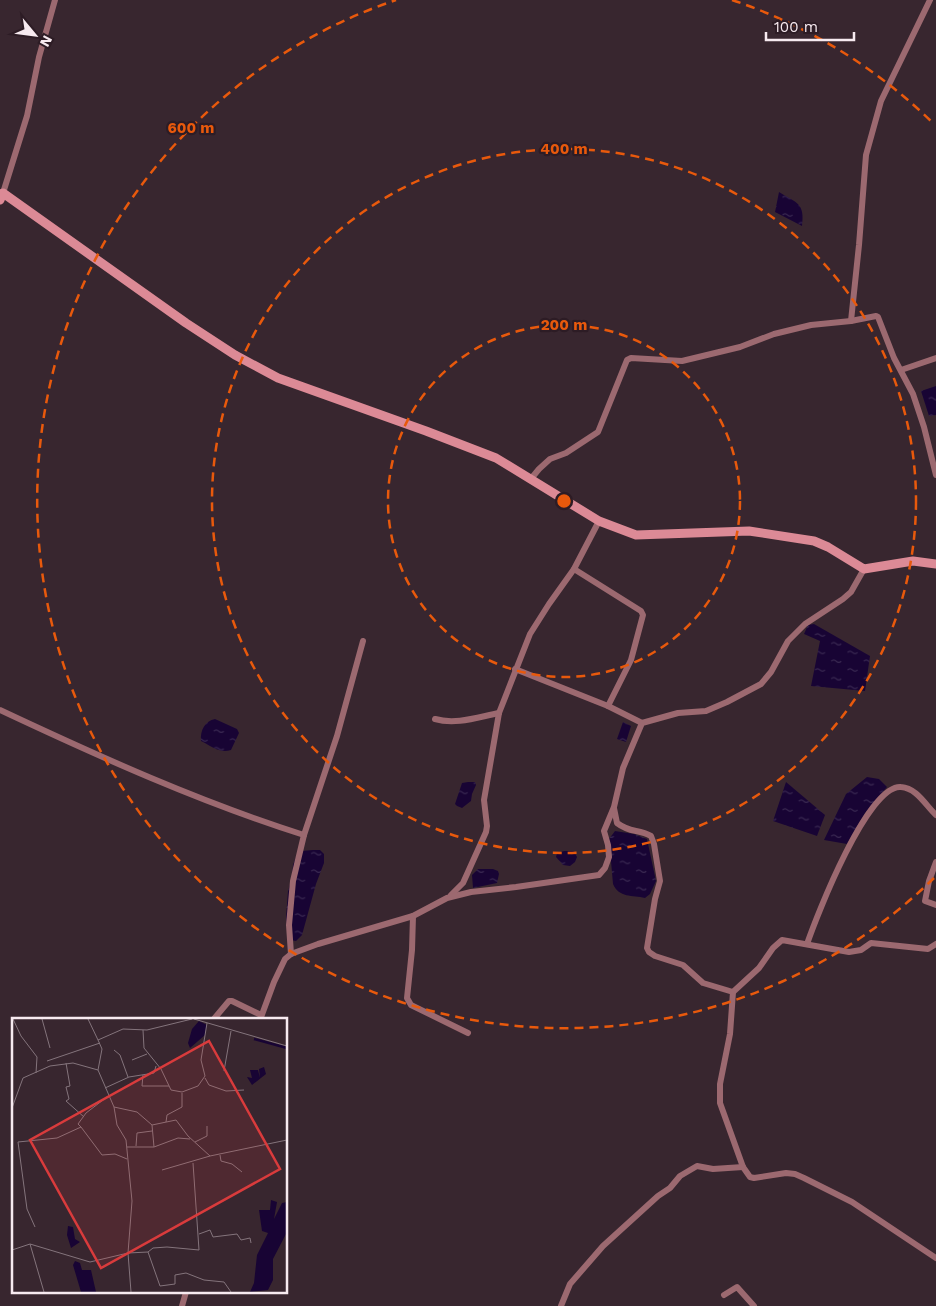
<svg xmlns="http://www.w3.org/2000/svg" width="936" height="1306" font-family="'Work Sans',sans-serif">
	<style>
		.water { fill: url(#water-ripples) }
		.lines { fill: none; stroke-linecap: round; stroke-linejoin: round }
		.street { stroke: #9c6970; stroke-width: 6 }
		.secondary { stroke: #dc8a96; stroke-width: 9 }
		.ring { fill: none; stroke: #e8590c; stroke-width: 2.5; stroke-dasharray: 9 6 }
		.inset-river { fill: none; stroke: #180434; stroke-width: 2.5 }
		.inset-road { fill: none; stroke: #84747c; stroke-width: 1 }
		.view { fill: #d93b3c; fill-opacity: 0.15; stroke: #d93b3c; stroke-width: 2.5 }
		.inset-edge { fill: none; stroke: #f7eaf0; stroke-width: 2.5 }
		.centre { fill: #e8590c; stroke: #2d1c25; stroke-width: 2.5 }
		.ring-label { font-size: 15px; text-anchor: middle; font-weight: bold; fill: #e8590c; stroke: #2d1c25; stroke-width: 4.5; stroke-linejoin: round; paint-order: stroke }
	</style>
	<defs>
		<pattern id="water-ripples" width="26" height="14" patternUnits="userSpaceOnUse" patternTransform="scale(1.25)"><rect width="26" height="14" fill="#180434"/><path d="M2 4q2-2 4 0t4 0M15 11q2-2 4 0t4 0" fill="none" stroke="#3a2952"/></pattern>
	</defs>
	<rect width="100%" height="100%" fill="#38262f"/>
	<!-- water -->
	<g class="water">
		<path d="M779 192C797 203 805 203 802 226L775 212Z"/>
		<path d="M936 386V415L929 416 921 391Z"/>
		<path d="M814 624 870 656 865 691 811 686 820 641 804 634 808 625Z"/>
		<path d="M215 719 237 729 239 733 231 750C220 754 211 746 201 741 200 730 205 721 215 719Z"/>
		<path d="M623 722 631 726 626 742 617 739Z"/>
		<path d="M867 777 879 779 887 787 865 813 847 844 824 840 846 794Z"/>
		<path d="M468 782H475L476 785 472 794 471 801 462 808 457 806 455 804 462 783Z"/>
		<path d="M786 782 825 815 817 836 773 821Z"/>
		<path d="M615 831 634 834 647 839 656 881 650 894 645 898C632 895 619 898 613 884L609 839Z"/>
		<path d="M313 850H320L324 854V863L316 884 302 935 296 941 290 940 287 929 286 917 288 891 292 878 293 865 296 857 301 851Z"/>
		<path d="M564 851H574L577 857 575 862 570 866 563 865 556 857 557 853Z"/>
		<path d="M478 869H493L498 871 499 874 497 883 473 888 472 875Z"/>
	</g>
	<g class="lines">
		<!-- street -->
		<g class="street">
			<path d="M0 192 3 193 27 116 39 57 55 0"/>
			<path d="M851 321 876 316 878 317 894 358 913 394 924 427 936 475"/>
			<path d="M901 370 936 358"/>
			<path d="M530 480 539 469 550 459 566 453 598 432 627 360 631 358 682 361 740 347 774 334 811 325 851 321 859 245 866 155 881 101 930 0"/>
			<path d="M574 569 641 611 643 615 631 660 608 706"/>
			<path d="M515 669 608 706 642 723"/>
			<path d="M0 710C100 757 200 802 304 835"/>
			<path d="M435 719C456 725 478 717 499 713"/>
			<path d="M614 808 617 823C630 833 638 829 651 836L654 844 660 881 655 899 647 948 649 952 655 956 683 965 703 983 733 992"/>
			<path d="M936 862 929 881 925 901 936 905"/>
			<path d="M451 895 463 883 486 832 487 826 484 800 499 713 530 634 549 604 574 569 599 521"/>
			<path d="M413 916 412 950 407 998 411 1005 468 1033"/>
			<path d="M807 944C817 915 868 784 901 787 917 788 926 806 936 815"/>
			<path d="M936 944 928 949 871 943 861 950 849 952 782 940 773 948 759 968 733 992 730 1034 720 1084V1103L743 1167 750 1177 754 1178 786 1173 795 1174 804 1178 852 1202 936 1258"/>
			<path d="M291 954 289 925 293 881 304 835 337 736 363 641"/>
			<path d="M213 1020 229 1001H232L261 1015"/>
			<path d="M260 1020 274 982 285 959 291 954 318 944 413 916 447 898 471 892 516 887 599 875 605 868 609 857 608 845 604 831 614 807 623 768 642 723 678 713 706 711 727 702 761 684 771 672 788 641 805 624 843 599 851 592 864 569"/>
			<path d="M724 1295 737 1287 754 1306"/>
			<path d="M182 1306 186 1292"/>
			<path d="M561 1306 570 1284 603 1246 658 1196 670 1188 680 1176 697 1166 713 1169 743 1167"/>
		</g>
		<!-- secondary -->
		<path class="secondary" d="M0 200 3 193 186 323 235 355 278 378 426 431 496 458 599 521 636 535 749 531 814 541 828 547 864 569 913 561 936 564"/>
	</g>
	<!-- distance rings -->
	<g class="ring">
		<circle cx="564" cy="501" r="176"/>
		<circle cx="564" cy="501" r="352"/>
		<path d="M934 878A528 528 0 1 1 396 0M732 0A528 528 0 0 1 934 124"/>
	</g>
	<!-- overview -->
	<g transform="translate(12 1018)">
		<rect width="275" height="275" fill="#38262f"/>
		<path d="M187 3 195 7 193 17 178 30 176 25 180 11ZM252 49 254 56 240 67 235 59 240 60 238 52H246L248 60 247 51ZM259 182 265 184 262 201 270 185 275 184V214L261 241V262L256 272 238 274 242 265 245 237 256 215 250 213 247 192H258ZM56 208 61 209 63 221 68 224 59 230 55 217ZM63 243 68 245 70 252H79L84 274H69L61 247Z" fill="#180434"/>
		<path class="inset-river" d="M242 21 275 30"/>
		<path class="inset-road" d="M1 1 9 18 25 39 24 55M30 1 38 30M76 1 86 22M182 1 275 28M131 12 132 30 149 51 159 72 170 74 186 68 193 58 189 42 195 5M102 32 108 37 116 59M120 42 135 36M35 43 88 25M54 45 58 68 54 69 57 81 54 83 72 99M86 52 102 89 105 107 114 122 120 183 116 235 119 274M212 53 219 13M131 57 130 68H157M193 60 197 67 214 73 232 72M93 70 117 59 142 55 144 48M102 89 125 94 140 107 164 102 176 118 198 138 275 122M0 90 11 60 38 48 61 45 86 52 90 31 86 22 111 11 135 12 180 1M154 104 155 97 170 89V75M140 107 142 129M69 109 66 106 74 95 95 79M183 124 195 118V108M124 128 125 115 140 113M115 129H142L166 120 178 121M208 137 209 143 220 146 230 154M150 152 198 138M23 209 15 191 6 124 45 120 69 109 90 137 103 136 115 141M187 216 198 212 201 219 225 216 229 222 238 220 239 225M18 226 78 244 116 235 136 234 148 268 163 266V257L174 255 192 262 212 264 219 274M0 232 18 226 32 274M136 234 141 230 155 229 187 232 181 145"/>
		<path class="view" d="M197 23 268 151 89 250 18 122Z"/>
		<rect width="275" height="275" class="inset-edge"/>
	</g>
	<circle cx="564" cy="501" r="8" class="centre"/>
	<g class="ring-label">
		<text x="191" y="133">600 m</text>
		<text x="564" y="154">400 m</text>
		<text x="564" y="330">200 m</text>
	</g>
	<!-- north arrow -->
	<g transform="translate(35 35) rotate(119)" stroke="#2d1c25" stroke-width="4" paint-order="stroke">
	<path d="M0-4L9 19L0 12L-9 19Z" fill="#f7eaf0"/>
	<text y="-8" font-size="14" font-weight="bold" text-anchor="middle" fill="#f7eaf0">N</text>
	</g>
	<!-- scale -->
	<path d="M766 32v8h88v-8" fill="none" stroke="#f7eaf0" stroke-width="2.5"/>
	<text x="774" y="32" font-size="15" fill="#f7eaf0" stroke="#2d1c25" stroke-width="4" paint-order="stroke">100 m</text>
</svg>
